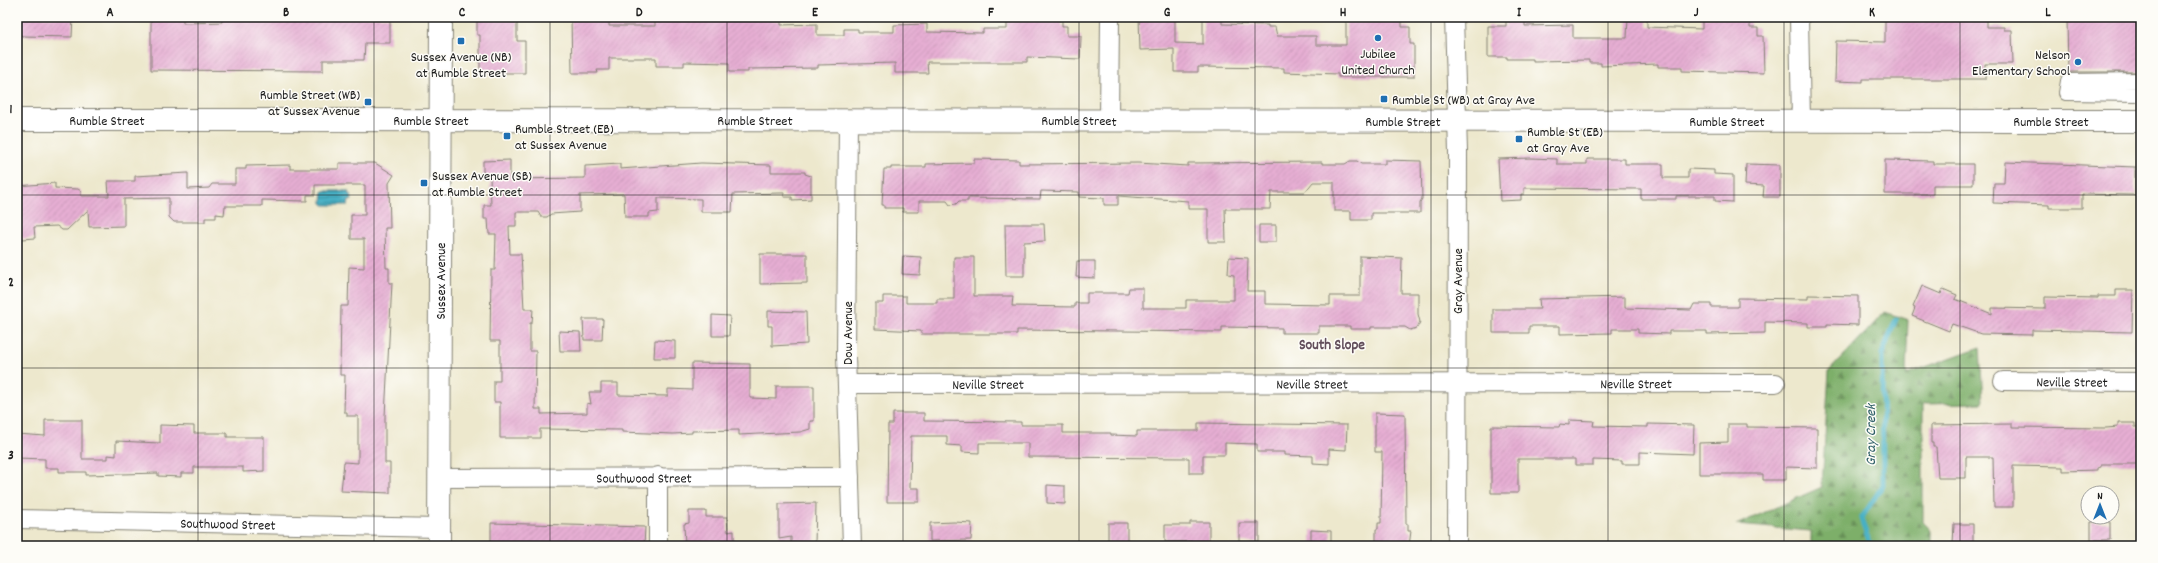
<svg xmlns="http://www.w3.org/2000/svg" width="2158" height="563" font-family="Dekko,sans-serif">
  <style>
    .forest { fill: url(#forest-firs); stroke: #4c6642 }
    .water { fill: url(#water-rules); stroke: #316670 }
    .lines { fill: none; stroke-linecap: round; stroke-linejoin: round }
    .stream { stroke: #46b0c5; stroke-width: 5 }
    .building { fill: url(#building-hatch) }
    .pedestrian-casing { stroke: #848274; stroke-width: 16 }
    .minor-casing { stroke: #848274; stroke-width: 20 }
    .tertiary-casing { stroke: #848274; stroke-width: 24 }
    .pedestrian { stroke: #fff; stroke-width: 14 }
    .minor { stroke: #fff; stroke-width: 18 }
    .tertiary { stroke: #fff; stroke-width: 22 }
    .grid { fill: none; stroke: #1c1c1c; stroke-width: 1; stroke-opacity: 0.55 }
    .poi-dot { fill: #1f6fb2; stroke: #fdfcf7; stroke-width: 1.5 }
    .labels { text-anchor: middle; stroke-width: 3; stroke-linejoin: round; paint-order: stroke }
    .poi-label { font-size: 14px; fill: #1c1c1c; stroke: #fdfcf7; text-anchor: start }
    .street-label { font-size: 14px; fill: #1c1c1c; stroke: #fdfcf7 }
    .neighbourhood-label { font-size: 15px; font-weight: bold; fill: #634f5c; stroke: #fdfcf7 }
    .water-label { font-size: 15px; font-style: italic; fill: #2f5f68; stroke: #fdfcf7 }
    .neatline { fill: none; stroke: #1c1c1c; stroke-width: 1.5 }
    .grid-label { font-size: 13px; text-anchor: middle; font-weight: bold; fill: #1c1c1c }
  </style>
  <defs>
    <pattern id="forest-firs" width="22" height="20" patternUnits="userSpaceOnUse"><rect width="22" height="20" fill="#7daf69"/><path d="M5 1l3.5 6h-7zM16 11l3.5 6h-7z" fill="#668e56"/></pattern>
    <pattern id="water-rules" width="6" height="5" patternUnits="userSpaceOnUse"><rect width="6" height="5" fill="#46b0c5"/><path d="M0 2.5h6" fill="none" stroke="#3a8e9f"/></pattern>
    <pattern id="building-hatch" width="6" height="6" patternUnits="userSpaceOnUse"><rect width="6" height="6" fill="#e6aed3"/><path d="M-1 1l2-2M0 6l6-6M5 7l2-2" fill="none" stroke="#c595b5"/></pattern>
  </defs>
  <rect width="100%" height="100%" fill="#fdfcf7"/>
  <filter id="ink" filterUnits="userSpaceOnUse"><feTurbulence type="fractalNoise" baseFrequency=".025" numOctaves="2"/><feDisplacementMap in="SourceGraphic" scale="8" xChannelSelector="R" yChannelSelector="G"/><feConvolveMatrix kernelMatrix="1 2 1 2 8 2 1 2 1" color-interpolation-filters="sRGB"/></filter>
  <filter id="wash" filterUnits="userSpaceOnUse"><feTurbulence type="fractalNoise" baseFrequency=".012" numOctaves="4" result="noise"/><feDisplacementMap in="SourceGraphic" scale="16" xChannelSelector="R" yChannelSelector="G"/><feGaussianBlur stdDeviation="0.9" result="paint"/><feColorMatrix in="noise" values="0 0 0 0 0 0 0 0 0 0 0 0 0 0 0 0 0 1.4 0 .05"/><feComposite in="paint" operator="in"/></filter>
  <g filter="url(#wash)">
    <rect width="100%" height="100%" fill="#ede8cd"/>
    <path class="forest" d="M1885 312 1908 320 1906 374 1980 347 1983 403 1923 404V522L1931 530V546H1811V531L1736 525 1822 487 1829 371Z"/>
    <path class="water" d="M323 191H348L349 195H351L352 200 349 201 348 205H324L322 203Z"/>
    <g class="lines">
      <path class="stream" d="M1871 546 1861 519 1883 485 1882 354 1896 319"/>
    </g>
    <g id="blocks">
      <path class="building" d="M17 17H73L72 37 22 36 17 31Z
        M151 17H183V23L222 22V17H390V43H365L364 60H323V71L151 70Z
        M477 17H517V41H525V73H480V35H477Z
        M571 17H587V22L609 21V26H655V18L722 21V17L771 19V21H781V25L817 24V35H844V29H858V32H894V25L927 24V32L983 33V29H1007V17L1057 18V20H1062V26H1067V36H1081L1080 59 1027 57V62H927L928 73H895V63L818 65V68L748 69V72H729V63L684 62V66H656V58H609V70H597L598 73H572Z
        M1139 17H1175V43L1203 44V17H1222V24L1268 25V27H1275L1277 36H1316V45H1346V17H1402V27H1410V44H1414V77H1338V74L1284 72V68L1198 67V72H1174V49L1140 50Z
        M1506 17H1525V26L1573 25V38H1627L1628 17H1647V27L1702 29V17H1750V28H1758V36H1763L1764 73 1682 71V67H1658V64L1601 66V63H1589V60L1533 61V59H1507V57H1488V26H1506Z
        M1885 17H1987V27H2004V30H2012L2013 64H1985V79H1863V82L1835 81 1836 41 1885 42Z
        M2077 17H2141V72H2068L2067 18Z
        M1531 158 1557 159V164H1587V159H1625V164H1663V178H1688V169L1714 170V174L1733 175V202L1715 201V196H1676V199H1641V189L1524 188V194H1521V200L1500 201 1498 159Z
        M974 159 1019 160V164L1138 163 1188 166V163L1322 162V164H1345L1350 161H1357L1361 164H1385V160L1421 161 1422 199 1420 202V213H1371V220H1351V211H1334V182H1313L1305 192H1271L1270 209H1225L1226 242H1208V209H1188V201L1118 196V205H1104V198L1079 197V192L1041 191 1040 199 968 198V201H959L956 204 950 205 947 201H919V212H903V208H884V205H882L884 169H891V167H926V164L974 163Z
        M510 160V179L585 178V166L620 164V169L701 163 771 165V172H805V174L811 176V199L792 200V197H784V193L733 194 732 212H701V199L658 198V212L649 213V217H625L624 194 580 195V212L551 214 547 217H541L538 212H516V226H509L510 254H521L524 309H533L532 323H530V351H536L535 409H541V414L587 413V403L591 404 589 392H601V383H618V395L668 396V389L692 390V363L750 364V398L776 399V386H814V421H810V429L800 432 739 435V430L692 431V433L673 434 622 432V430L540 429V438H500V402H494V381H500V341H490L491 270H495L496 234H489L488 219H484V205H491L490 177 483 178V161Z
        M1885 160 1933 161V164H1973V185H1933V194H1885Z
        M2005 162 2135 167V195L2082 194V208H2049V205L1993 203 1994 183H2004Z
        M339 163H375L394 175 389 183 390 228H385L386 268H389V283H392L385 416V463H390V493L341 491 344 462 358 463V416H347V412H344L345 375H340L341 306H348L349 267 364 268V239H351V215H365V185H315V195H307V201L262 200V206H225L224 215 216 214V218H205V222H174L169 217V198L124 199V226L89 227 88 210 67 230H62L57 226 34 227 35 238 23 239 21 235 17 236V186L55 183V188L78 189 81 191V196H109L108 181H135V176L188 173V189L209 188 212 184H235V169H246V166L290 165V169H339Z
        M1746 164 1780 165V197H1763L1764 186 1745 185Z
        M1005 224H1044L1045 241 1024 242V276H1006Z
        M1259 225H1276V242H1259Z
        M760 254H807V283L760 284Z
        M903 256 921 257 920 275 902 274Z
        M1360 256 1402 258 1401 293H1418V314L1420 322 1417 328 1410 330 1405 327H1371V329H1350V326H1319V333H1282V328L1222 327V332L1017 330V334H921V331L875 329V303H883V296H906V303H937V299H954V257H974V296H1013L1012 306 1075 307V303H1087V293H1128L1129 288H1143V308H1186V300H1234V275L1228 274 1229 257 1248 258 1247 291H1265V304L1330 305V296H1360Z
        M1077 261H1095V278L1076 277Z
        M1922 286 1941 294 1943 289 1957 295 1955 299 1992 314V308L2045 309V297L2098 298V296H2116V290H2133L2132 332 2032 330V335L1981 334 1952 324 1949 331 1912 316 1915 308 1913 307Z
        M1808 295 1858 296V325L1827 324V327H1808V323L1765 322V333L1707 334V331H1669V334L1638 333V329H1612V333L1560 334V326H1529V333H1493V309H1540L1539 299 1625 297V308L1691 310 1694 304H1711V307H1738V298L1808 299Z
        M768 311 806 312 807 344 772 346V326H768Z
        M712 315 730 316 729 336H712Z
        M583 319H603L602 340H584Z
        M559 331 580 332 581 351H560Z
        M655 340 675 341V358H654Z
        M893 413H924V421L1021 422V425H1063V433H1111V435L1137 436V431H1198V423L1347 425 1346 450 1329 449V464L1313 463V456L1285 455V452H1257V444L1225 443V455H1203V473H1189V458L1028 457V443H979V453L962 452V446L947 445V436H911L910 488H919V502H887L888 424H893Z
        M1375 413 1405 414 1406 524H1408V531H1411L1409 546H1376V529H1378V523H1381L1382 452H1375Z
        M45 420H82V459H108V455L116 456V441L160 443V425L194 426V433H227V437H264V471L243 472V467H194V473H181V477L158 476V473L86 475V472H59V468H45V459L17 458V434L45 436Z
        M1569 420 1594 421 1593 426 1648 427V424L1694 425 1693 454 1640 452V464H1622V461L1593 460V465H1575V459H1518V493H1491V426L1559 427 1560 424 1569 425Z
        M2118 423H2135V427H2141V464H2101V467L2097 468V470L2063 471V467L2013 466V507H1994L1993 457H1966V478H1938L1936 447H1933V443H1931V425L2012 424V427L2106 428 2118 427Z
        M1728 424H1747V427L1817 428V468L1786 467V480H1763V474H1699V443L1728 442Z
        M1047 485 1065 486V504L1047 503Z
        M816 503 815 545 791 543V537L779 539V504Z
        M689 511H706V517H727L728 532 734 531V546H685L684 524 689 523Z
        M954 522 972 523 971 540 930 541V523Z
        M1190 522H1209V541L1165 542V525H1190Z
        M2091 522H2110V540H2091Z
        M491 523 645 527 644 546H491Z
        M1108 523H1127V543H1108Z
        M1239 523H1259V542H1239Z
        M1954 524H1973V544H1953Z
        M1311 530 1331 531V546H1311Z"/>
    </g>
  </g>
  <g filter="url(#ink)">
    <use href="#blocks" fill-opacity="0" stroke="#848274" stroke-width="1"/>
    <g class="lines">
      <defs>
        <path id="pedestrian" d="M2141 80 2068 81 2066 93 2141 94"/>
        <g id="minor">
          <path d="M1454 17 1458 152 1457 546"/>
          <path d="M1799 17 1801 122"/>
          <path d="M848 120 846 355 852 546"/>
          <path d="M1109 120 1110 17"/>
          <path id="s1" d="M2003 381 2141 382"/>
          <path id="s2" d="M847 384 1776 383"/>
          <path id="s3" d="M439 478 850 477"/>
          <path id="s4" d="M17 519 439 528"/>
          <path d="M658 546V476"/>
        </g>
        <g id="tertiary">
          <path id="s5" d="M17 120 2141 121"/>
          <path id="s6" d="M439 546 441 17"/>
        </g>
      </defs>
      <use href="#pedestrian" class="pedestrian-casing"/>
      <use href="#minor" class="minor-casing"/>
      <use href="#tertiary" class="tertiary-casing"/>
      <use href="#pedestrian" class="pedestrian"/>
      <use href="#minor" class="minor"/>
      <use href="#tertiary" class="tertiary"/>
    </g>
  </g>
  <path class="grid" d="M198 17V546M374 17V546M550 17V546M727 17V546M903 17V546M1079 17V546M1255 17V546M1431 17V546M1608 17V546M1784 17V546M1960 17V546M17 195H2141M17 368H2141"/>
  <g class="poi-dot">
    <circle cx="1378" cy="38" r="4"/>
    <rect x="457" y="37" width="8" height="8" rx="2"/>
    <circle cx="2078" cy="62" r="4"/>
    <rect x="1380" y="95" width="8" height="8" rx="2"/>
    <rect x="364" y="98" width="8" height="8" rx="2"/>
    <rect x="503" y="132" width="8" height="8" rx="2"/>
    <rect x="1515" y="135" width="8" height="8" rx="2"/>
    <rect x="420" y="179" width="8" height="8" rx="2"/>
  </g>
  <g class="labels">
    <g class="poi-label">
      <text x="1378" y="58" text-anchor="middle">Jubilee<tspan x="1378" dy="16">United Church</tspan></text>
      <text x="2070" y="59" text-anchor="end">Nelson<tspan x="2070" dy="16">Elementary School</tspan></text>
      <text x="461" y="61" text-anchor="middle">Sussex Avenue (NB)<tspan x="461" dy="16">at Rumble Street</tspan></text>
      <text x="360" y="99" text-anchor="end">Rumble Street (WB)<tspan x="360" dy="16">at Sussex Avenue</tspan></text>
      <text x="1392" y="104">Rumble St (WB) at Gray Ave</text>
      <text x="515" y="133">Rumble Street (EB)<tspan x="515" dy="16">at Sussex Avenue</tspan></text>
      <text x="1527" y="136">Rumble St (EB)<tspan x="1527" dy="16">at Gray Ave</tspan></text>
      <text x="432" y="180">Sussex Avenue (SB)<tspan x="432" dy="16">at Rumble Street</tspan></text>
    </g>
    <g class="street-label">
      <text dy="5" stroke="none"><textPath href="#s5" startOffset="90">Rumble Street</textPath></text>
      <text dy="5" stroke="none"><textPath href="#s5" startOffset="1062">Rumble Street</textPath></text>
      <text dy="5" stroke="none"><textPath href="#s5" startOffset="414">Rumble Street</textPath></text>
      <text dy="5" stroke="none"><textPath href="#s5" startOffset="738">Rumble Street</textPath></text>
      <text dy="5" stroke="none"><textPath href="#s5" startOffset="1386">Rumble Street</textPath></text>
      <text dy="5" stroke="none"><textPath href="#s5" startOffset="2034">Rumble Street</textPath></text>
      <text dy="5" stroke="none"><textPath href="#s5" startOffset="1710">Rumble Street</textPath></text>
      <text dy="5" stroke="none"><textPath href="#s6" startOffset="265">Sussex Avenue</textPath></text>
      <text transform="translate(1457 281) rotate(-90)" y="5">Gray Avenue</text>
      <text transform="translate(847 333) rotate(-90)" y="5">Dow Avenue</text>
      <text dy="5" stroke="none"><textPath href="#s1" startOffset="69">Neville Street</textPath></text>
      <text dy="5" stroke="none"><textPath href="#s2" startOffset="789">Neville Street</textPath></text>
      <text dy="5" stroke="none"><textPath href="#s2" startOffset="141">Neville Street</textPath></text>
      <text dy="5" stroke="none"><textPath href="#s2" startOffset="465">Neville Street</textPath></text>
      <text dy="5" stroke="none"><textPath href="#s3" startOffset="205">Southwood Street</textPath></text>
      <text dy="5" stroke="none"><textPath href="#s4" startOffset="211">Southwood Street</textPath></text>
    </g>
    <g class="neighbourhood-label">
      <text x="1332" y="349">South Slope</text>
    </g>
    <g class="water-label">
      <text transform="translate(1870 435) rotate(-90)" y="5">Gray Creek</text>
    </g>
  </g>
  <rect width="2158" height="563" fill="none" stroke="#fdfcf7" stroke-width="44"/>
  <g transform="translate(2100 505)"><circle r="19" fill="#fdfcf7" stroke="#a3a29f"/>
  <path d="M0-3L7 15L0 10L-7 15Z" fill="#1f6fb2"/>
  <text y="-6" font-size="11" font-weight="bold" text-anchor="middle" fill="#1c1c1c">N</text>
  </g>
  <rect x="22" y="22" width="2114" height="519" class="neatline"/>
  <g class="grid-label">
    <text x="110" y="16">A</text>
    <text x="286" y="16">B</text>
    <text x="462" y="16">C</text>
    <text x="639" y="16">D</text>
    <text x="815" y="16">E</text>
    <text x="991" y="16">F</text>
    <text x="1167" y="16">G</text>
    <text x="1343" y="16">H</text>
    <text x="1519" y="16">I</text>
    <text x="1696" y="16">J</text>
    <text x="1872" y="16">K</text>
    <text x="2048" y="16">L</text>
    <text x="11" y="113">1</text>
    <text x="11" y="286">2</text>
    <text x="11" y="459">3</text>
  </g>
</svg>
